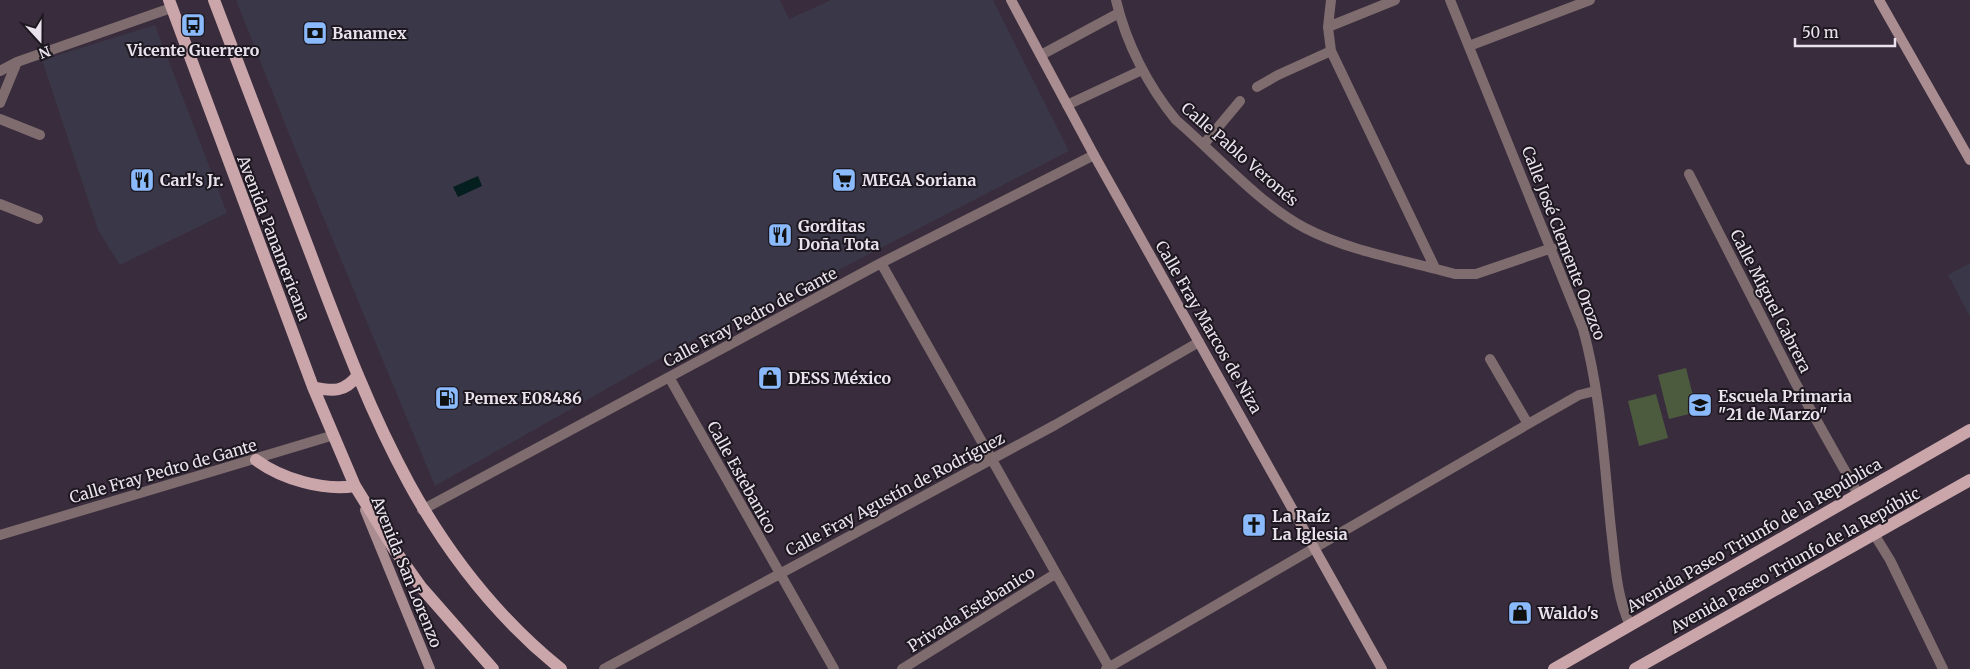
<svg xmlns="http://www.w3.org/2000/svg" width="1970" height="669" font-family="Merriweather,serif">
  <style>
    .commercial { fill: #3a3748 }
    .green { fill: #4c5b3e }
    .water { fill: #051e1e }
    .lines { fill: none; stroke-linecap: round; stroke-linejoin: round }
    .street { stroke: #7e6c6e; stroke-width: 10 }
    .secondary { stroke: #a98d90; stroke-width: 10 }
    .primary { stroke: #caa6aa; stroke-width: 12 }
    .labels { text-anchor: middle; stroke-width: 4; stroke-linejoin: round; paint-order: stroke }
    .poi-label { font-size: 16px; font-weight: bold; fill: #eae2ed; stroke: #1d171f; text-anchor: start }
    .street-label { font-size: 16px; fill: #eae2ed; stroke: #1d171f }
  </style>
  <rect width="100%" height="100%" fill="#392c3d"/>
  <path class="commercial" d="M236 0H780L789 19 831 0H993L1069 151 728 327 698 337 435 486 295 149Z
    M155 25 227 213 120 265 98 230 42 60Z
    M1970 263V317L1948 275Z"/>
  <path class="green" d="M1686 368 1697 412 1669 419 1658 375Z
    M1656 394 1668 438 1639 446 1628 401Z"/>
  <path class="water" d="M478 176 482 186 458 197 453 187Z"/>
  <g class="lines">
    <path class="street" d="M1116 0C1126 43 1148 86 1176 120 1217 155 1258 203 1305 228 1351 252 1406 260 1455 274H1476L1552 248
      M1331 0 1328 27 1331 51 1435 268
      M1450 0 1583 329C1601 394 1604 463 1611 529 1615 561 1616 596 1630 625
      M1328 27 1395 0
      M1469 46 1590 0
      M1041 55 1119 13
      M0 71 17 62 171 8
      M1257 87 1278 75 1331 51
      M0 103 17 62
      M1067 105 1142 70
      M0 119 40 135
      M1204 144 1240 101
      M1689 174 1795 382 1858 494
      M0 204 38 219
      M881 263 1110 669
      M1490 359 1528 424
      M669 377 834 669
      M422 510 881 263 1094 155
      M1874 534 1890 560 1943 669
      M0 535 334 435
      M604 669 1055 425 1199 342
      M902 669 1055 574
      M1106 669 1528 424 1579 395 1595 391"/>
    <path class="secondary" d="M1011 0 1094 155 1382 669
      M1879 0 1970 160
      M365 510 430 669"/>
    <path class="primary" d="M169 0 313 387 355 486 394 549 421 587 493 669
      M214 0C245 82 277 165 308 247 369 408 422 557 561 669
      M313 387C333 392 345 392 358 375
      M256 460C282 479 323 491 355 486
      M1554 669 1970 430
      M1635 669 1970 480"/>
  </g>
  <defs>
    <symbol id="bus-square" viewBox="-11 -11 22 22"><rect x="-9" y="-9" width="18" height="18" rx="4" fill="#8abafc" stroke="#1d171f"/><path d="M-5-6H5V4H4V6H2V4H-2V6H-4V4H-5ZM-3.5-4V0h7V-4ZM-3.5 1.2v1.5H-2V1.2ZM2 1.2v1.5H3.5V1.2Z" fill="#111"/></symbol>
    <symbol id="bank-square" viewBox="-11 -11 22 22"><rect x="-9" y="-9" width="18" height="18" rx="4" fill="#8abafc" stroke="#1d171f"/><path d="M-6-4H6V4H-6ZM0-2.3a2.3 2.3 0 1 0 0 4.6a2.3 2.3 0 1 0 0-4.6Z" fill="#111"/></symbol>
    <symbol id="restaurant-square" viewBox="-11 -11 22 22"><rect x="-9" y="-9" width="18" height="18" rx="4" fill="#8abafc" stroke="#1d171f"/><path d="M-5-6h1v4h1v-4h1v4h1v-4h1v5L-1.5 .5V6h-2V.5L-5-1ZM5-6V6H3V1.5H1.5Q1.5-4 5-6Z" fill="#111"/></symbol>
    <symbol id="supermarket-square" viewBox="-11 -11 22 22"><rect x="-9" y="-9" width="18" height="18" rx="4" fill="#8abafc" stroke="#1d171f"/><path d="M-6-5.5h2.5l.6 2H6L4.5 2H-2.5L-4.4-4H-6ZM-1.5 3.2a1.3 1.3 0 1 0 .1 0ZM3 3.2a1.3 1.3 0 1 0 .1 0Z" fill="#111"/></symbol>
    <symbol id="shop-square" viewBox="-11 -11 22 22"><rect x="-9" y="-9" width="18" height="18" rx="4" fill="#8abafc" stroke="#1d171f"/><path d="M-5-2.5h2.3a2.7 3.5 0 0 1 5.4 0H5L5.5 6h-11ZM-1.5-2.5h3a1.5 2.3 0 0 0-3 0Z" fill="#111"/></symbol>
    <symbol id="fuel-square" viewBox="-11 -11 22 22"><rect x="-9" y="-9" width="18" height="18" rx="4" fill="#8abafc" stroke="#1d171f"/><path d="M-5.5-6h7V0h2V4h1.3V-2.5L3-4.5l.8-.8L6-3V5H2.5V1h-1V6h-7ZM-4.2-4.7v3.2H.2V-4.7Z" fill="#111"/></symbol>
    <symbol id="school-square" viewBox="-11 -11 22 22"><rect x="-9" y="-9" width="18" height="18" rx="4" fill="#8abafc" stroke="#1d171f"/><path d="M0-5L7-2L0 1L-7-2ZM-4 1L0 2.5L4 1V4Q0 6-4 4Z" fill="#111"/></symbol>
    <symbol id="church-square" viewBox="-11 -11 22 22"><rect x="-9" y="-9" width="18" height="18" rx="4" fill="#8abafc" stroke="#1d171f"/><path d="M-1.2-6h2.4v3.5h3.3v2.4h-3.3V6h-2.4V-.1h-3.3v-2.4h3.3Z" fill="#111"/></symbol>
  </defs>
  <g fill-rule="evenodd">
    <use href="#bus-square" x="179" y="11" width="28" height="28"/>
    <use href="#bank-square" x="301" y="19" width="28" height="28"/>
    <use href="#restaurant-square" x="128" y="166" width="28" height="28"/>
    <use href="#supermarket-square" x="830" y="166" width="28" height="28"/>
    <use href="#restaurant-square" x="766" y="221" width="28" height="28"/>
    <use href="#shop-square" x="756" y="364" width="28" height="28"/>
    <use href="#fuel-square" x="433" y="384" width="28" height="28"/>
    <use href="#school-square" x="1686" y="391" width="28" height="28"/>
    <use href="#church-square" x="1240" y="511" width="28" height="28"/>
    <use href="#shop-square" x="1506" y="599" width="28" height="28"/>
  </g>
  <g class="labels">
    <g class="poi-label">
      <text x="332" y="39">Banamex</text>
      <text x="193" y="56" text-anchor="middle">Vicente Guerrero</text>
      <text x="160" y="186">Carl's Jr.</text>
      <text x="862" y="186">MEGA Soriana</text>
      <text x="798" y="232">Gorditas<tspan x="798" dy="18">Doña Tota</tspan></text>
      <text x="788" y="384">DESS México</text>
      <text x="1718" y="402">Escuela Primaria<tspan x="1718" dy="18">"21 de Marzo"</tspan></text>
      <text x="464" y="404">Pemex E08486</text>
      <text x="1272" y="522">La Raíz<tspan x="1272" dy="18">La Iglesia</tspan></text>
      <text x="1538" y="619">Waldo's</text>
    </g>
    <g class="street-label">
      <text transform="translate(1240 154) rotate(41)" y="6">Calle Pablo Veronés</text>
      <text transform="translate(274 238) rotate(69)" y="6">Avenida Panamericana</text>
      <text transform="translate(1564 243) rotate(69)" y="6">Calle José Clemente Orozco</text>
      <text transform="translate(1771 301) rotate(63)" y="6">Calle Miguel Cabrera</text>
      <text transform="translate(750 317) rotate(-28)" y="6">Calle Fray Pedro de Gante</text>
      <text transform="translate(1209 327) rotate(60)" y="6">Calle Fray Marcos de Niza</text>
      <text transform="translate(163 471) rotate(-16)" y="6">Calle Fray Pedro de Gante</text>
      <text transform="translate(742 477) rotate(61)" y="6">Calle Estebanico</text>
      <text transform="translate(895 494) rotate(-28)" y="6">Calle Fray Agustín de Rodríguez</text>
      <text transform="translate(1754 535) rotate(-30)" y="6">Avenida Paseo Triunfo de la República</text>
      <text transform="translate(1795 560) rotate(-29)" y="6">Avenida Paseo Triunfo de la Repúblic</text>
      <text transform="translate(407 572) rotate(68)" y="6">Avenida San Lorenzo</text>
      <text transform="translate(971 609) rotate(-32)" y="6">Privada Estebanico</text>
    </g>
  </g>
  <g transform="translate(40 40) rotate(159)" stroke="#1d171f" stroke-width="4" paint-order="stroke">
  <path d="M0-4L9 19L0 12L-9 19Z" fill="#eae2ed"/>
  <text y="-8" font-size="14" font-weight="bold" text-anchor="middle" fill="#eae2ed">N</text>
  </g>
  <path d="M1795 38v8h100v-8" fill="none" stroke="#eae2ed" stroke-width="2.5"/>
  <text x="1802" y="38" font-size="15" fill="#eae2ed" stroke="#1d171f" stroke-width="4" paint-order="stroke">50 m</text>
</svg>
